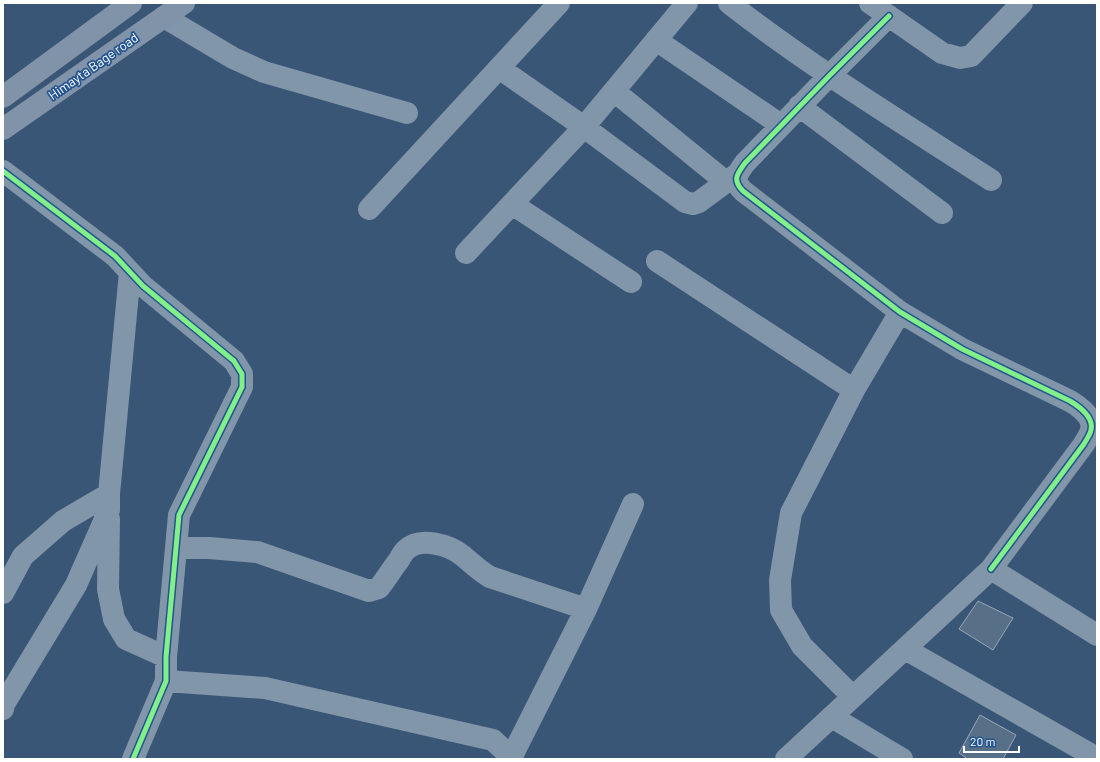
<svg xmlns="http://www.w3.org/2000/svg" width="1100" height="762" font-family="Barlow,sans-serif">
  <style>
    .building { fill: #586f88; stroke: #97a6b8 }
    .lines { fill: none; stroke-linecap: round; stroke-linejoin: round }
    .minor { stroke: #8296a9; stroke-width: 22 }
    .major { stroke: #8193a9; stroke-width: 22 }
    .cycleway-casing { stroke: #22548f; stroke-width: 8 }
    .cycleway { stroke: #82f089; stroke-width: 5 }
    .labels { text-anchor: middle; stroke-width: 3.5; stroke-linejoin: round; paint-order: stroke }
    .street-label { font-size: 13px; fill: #fff; stroke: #22548f }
  </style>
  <rect width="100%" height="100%" fill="#3a5676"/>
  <path class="building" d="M978 601 1013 618 993 650 959 629Z
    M980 715 1016 735 1003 759H968L959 753Z"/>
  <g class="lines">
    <path class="minor" d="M729 3C812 68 903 123 991 180
      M870 3 942 53 960 58 971 56 1022 3
      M889 16 830 75 745 163C737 174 732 180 743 191L900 312 962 349 1070 401C1080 407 1094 417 1091 430 1090 435 1086 440 1084 444L991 569
      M164 17 233 58 264 72 407 113
      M656 40 781 125
      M499 68 584 127 685 202 693 204 699 202 737 174
      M614 91 726 182
      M799 106 942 213
      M3 171 115 256 143 286 234 361 242 374V387L179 515 166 657V681L133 759
      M512 204 631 282
      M369 209 559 3
      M466 253 584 127 687 3
      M657 261 854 390
      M109 519 108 589 114 619 126 639 166 657
      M176 548H209L257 552 369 591 379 588C386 579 392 569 399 560 401 557 403 552 406 550 420 536 450 545 463 556 473 564 479 571 490 577L586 609
      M3 593 23 556 63 521 109 494
      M905 649 1097 758
      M166 681 265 688 493 740 513 759
      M853 697 802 646 781 610 780 580 791 513 854 390 900 312
      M3 709 4 704 76 585 109 510V494L130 272
      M832 717 902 759
      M511 758 586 609 633 504
      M786 759 991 569 1097 635"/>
    <path class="major" d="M3 97 131 3
      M3 129 184 3"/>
    <defs>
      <path id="cycleway" d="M889 16 830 75 745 163C737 174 732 180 743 191L900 312 962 349 1070 401C1080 407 1094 417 1091 430 1090 435 1086 440 1084 444L991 569
        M3 171 115 256 143 286 234 361 242 374V387L179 515 166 657V681L133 759"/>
    </defs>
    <use href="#cycleway" class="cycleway-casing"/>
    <use href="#cycleway" class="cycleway"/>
  </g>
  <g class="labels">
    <g class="street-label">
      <text transform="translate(93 66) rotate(-35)" y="5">Himayta Bage road</text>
    </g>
  </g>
  <rect width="1100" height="762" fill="none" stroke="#ffffff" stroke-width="8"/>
  <path d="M964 746v6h55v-6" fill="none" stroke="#ffffff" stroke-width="2"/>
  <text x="970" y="746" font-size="12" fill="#ffffff" stroke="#22548f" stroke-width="3" paint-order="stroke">20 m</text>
</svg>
